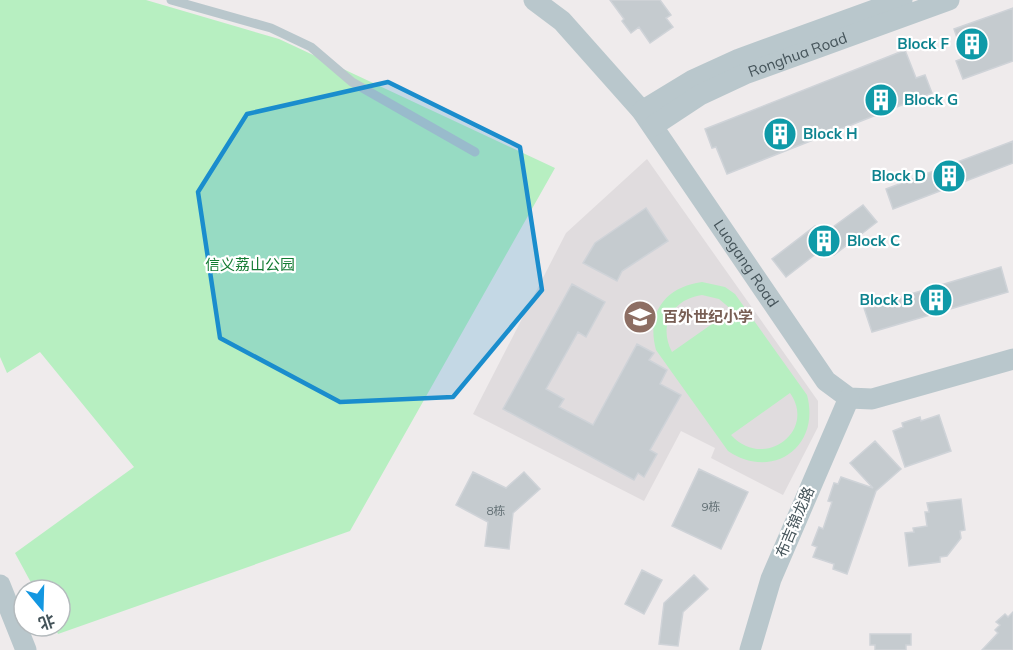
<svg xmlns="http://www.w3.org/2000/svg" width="1013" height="650" font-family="Mulish,'Noto Sans SC',sans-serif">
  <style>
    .education { fill: #e0dcde }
    .green { fill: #b7efc1; fill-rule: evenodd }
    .building { fill: #c5cbcf; stroke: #cfd3d8; stroke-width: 1.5 }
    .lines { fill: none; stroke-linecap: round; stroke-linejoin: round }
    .service { stroke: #b9c7cc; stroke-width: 9 }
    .tertiary { stroke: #b9c7cc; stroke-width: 21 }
    .marked { fill: #1a8dcd; fill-opacity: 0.2; stroke: #1a8dcd; stroke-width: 4.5; stroke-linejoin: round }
    .labels { text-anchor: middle; stroke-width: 4.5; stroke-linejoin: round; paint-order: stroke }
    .number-label { font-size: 12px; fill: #647176 }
    .culture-label { font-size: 15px; font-weight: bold; fill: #0d838f; stroke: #fff; text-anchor: end }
    .street-label { font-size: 15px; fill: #445359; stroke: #fff }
    .park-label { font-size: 15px; fill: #137b32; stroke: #fff }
    .education-label { font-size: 15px; font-weight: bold; fill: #785e54; stroke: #fff; text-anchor: start }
  </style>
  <rect width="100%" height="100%" fill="#efebec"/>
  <path class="education" d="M647 159 818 401V427L783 495 711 458 715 448 681 431 644 501 473 414 566 233Z"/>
  <path class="green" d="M0 0H146L279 39 555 168 350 531 58 634 54 626H60V590H35L15 553 134 467 40 352 7 373 0 357Z
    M702 282 725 287 735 294 807 395C821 447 772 481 728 451L656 350C646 313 665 287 702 282ZM702 295 719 299 732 310 672 352C658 326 672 299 702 295ZM790 393C817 431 764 471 731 435Z"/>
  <path class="building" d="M610 0H660L671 15 666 18 673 27 650 43 639 27 631 33 622 21 624 19Z
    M1013 8V61L963 79 956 61 964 58 954 29Z
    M905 50 916 78 925 75 932 93 727 174 716 147 712 148 705 129Z
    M1013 141V163L893 209 886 189Z
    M863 205 877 222 834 255 826 246 786 277 772 259 815 226 822 235Z
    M646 208 668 241 622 271 617 281 583 263 595 243Z
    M1001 267 1008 292 872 332 864 308Z
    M572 284 605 302 586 337 578 332 546 389 564 399 559 407 593 425 637 344 654 353 649 360 667 370 660 384 681 395 650 450 657 454 644 477 638 473 634 480 503 409Z
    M939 415 951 451 905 467 893 431 903 427 902 423 920 417 921 421Z
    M875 441 901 469 876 491 847 574 833 569 834 564 813 557 817 547 812 545 819 527 823 529 832 502 828 501 834 483 838 484 841 477 873 488 850 463Z
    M699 469 748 492 721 549 672 526Z
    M473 472 506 488 524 472 540 489 513 513 509 549 485 546 488 522 456 505Z
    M961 499 965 530 960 531 961 538 947 556 940 557V562L909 566 905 533 914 532 913 528 927 526 925 512H929L927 503Z
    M642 570 662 580 644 614 625 604Z
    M694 575 708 589 683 612 678 646 659 644 664 603Z
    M1013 612V650H982L998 633 995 630 1000 625 996 622 1005 614 1008 617Z
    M870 634H911V645H906V650H875V645H870Z"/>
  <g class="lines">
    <path class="service" d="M171 0 271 28 311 47 352 82 475 152"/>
    <g class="tertiary">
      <path id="s1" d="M534 0 562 21 642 111 826 381 849 398 872 399 1013 359"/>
      <path d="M642 111 693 80 739 59 902 0"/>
      <path id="s2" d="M653 126 700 95 745 74 949 0"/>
      <path d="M0 585 26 650"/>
      <path d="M750 650 771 579 849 398"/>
    </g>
  </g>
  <path class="marked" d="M388 82 520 147 542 290 453 397 340 402 220 338 198 192 247 114Z"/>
  <defs>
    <symbol id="building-disc" viewBox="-11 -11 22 22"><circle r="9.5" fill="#0f9aa8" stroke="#fff"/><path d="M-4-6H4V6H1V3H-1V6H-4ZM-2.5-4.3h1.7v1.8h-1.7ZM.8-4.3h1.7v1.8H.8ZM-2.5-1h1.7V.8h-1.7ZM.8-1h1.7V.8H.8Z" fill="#fff"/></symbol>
    <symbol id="school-disc" viewBox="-11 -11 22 22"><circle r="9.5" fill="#8d6e63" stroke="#fff"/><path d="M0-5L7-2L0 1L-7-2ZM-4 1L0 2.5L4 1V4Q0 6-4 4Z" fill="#fff"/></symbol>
  </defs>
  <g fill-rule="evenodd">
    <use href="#building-disc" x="953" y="25" width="38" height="38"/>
    <use href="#building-disc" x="862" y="81" width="38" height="38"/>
    <use href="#building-disc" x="761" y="115" width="38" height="38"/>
    <use href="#building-disc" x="930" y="157" width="38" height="38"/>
    <use href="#building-disc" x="805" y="222" width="38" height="38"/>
    <use href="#building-disc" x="917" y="281" width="38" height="38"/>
    <use href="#school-disc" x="621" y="298" width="38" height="38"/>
  </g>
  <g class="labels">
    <g class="number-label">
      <text x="711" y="511">9栋</text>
      <text x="496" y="515">8栋</text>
    </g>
    <g class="culture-label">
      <text x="949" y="49">Block F</text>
      <text x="904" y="105" text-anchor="start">Block G</text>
      <text x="803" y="139" text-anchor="start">Block H</text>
      <text x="926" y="181">Block D</text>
      <text x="847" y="246" text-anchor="start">Block C</text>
      <text x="913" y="305">Block B</text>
    </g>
    <g class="street-label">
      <text dy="5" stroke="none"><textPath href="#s2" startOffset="162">Ronghua Road</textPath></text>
      <text dy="5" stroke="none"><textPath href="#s1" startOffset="340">Luogang Road</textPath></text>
      <text transform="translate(795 522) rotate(-67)" y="5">布吉锦龙路</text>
    </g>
    <g class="park-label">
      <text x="250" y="270">信义荔山公园</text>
    </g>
    <g class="education-label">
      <text x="663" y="322">百外世纪小学</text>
    </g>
  </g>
  <g transform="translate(42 608) rotate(161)"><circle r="28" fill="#ffffff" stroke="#b4babd" stroke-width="1.5"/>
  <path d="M0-4.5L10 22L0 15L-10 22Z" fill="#1397e1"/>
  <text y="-9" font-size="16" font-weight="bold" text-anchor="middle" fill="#445359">北</text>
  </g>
</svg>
